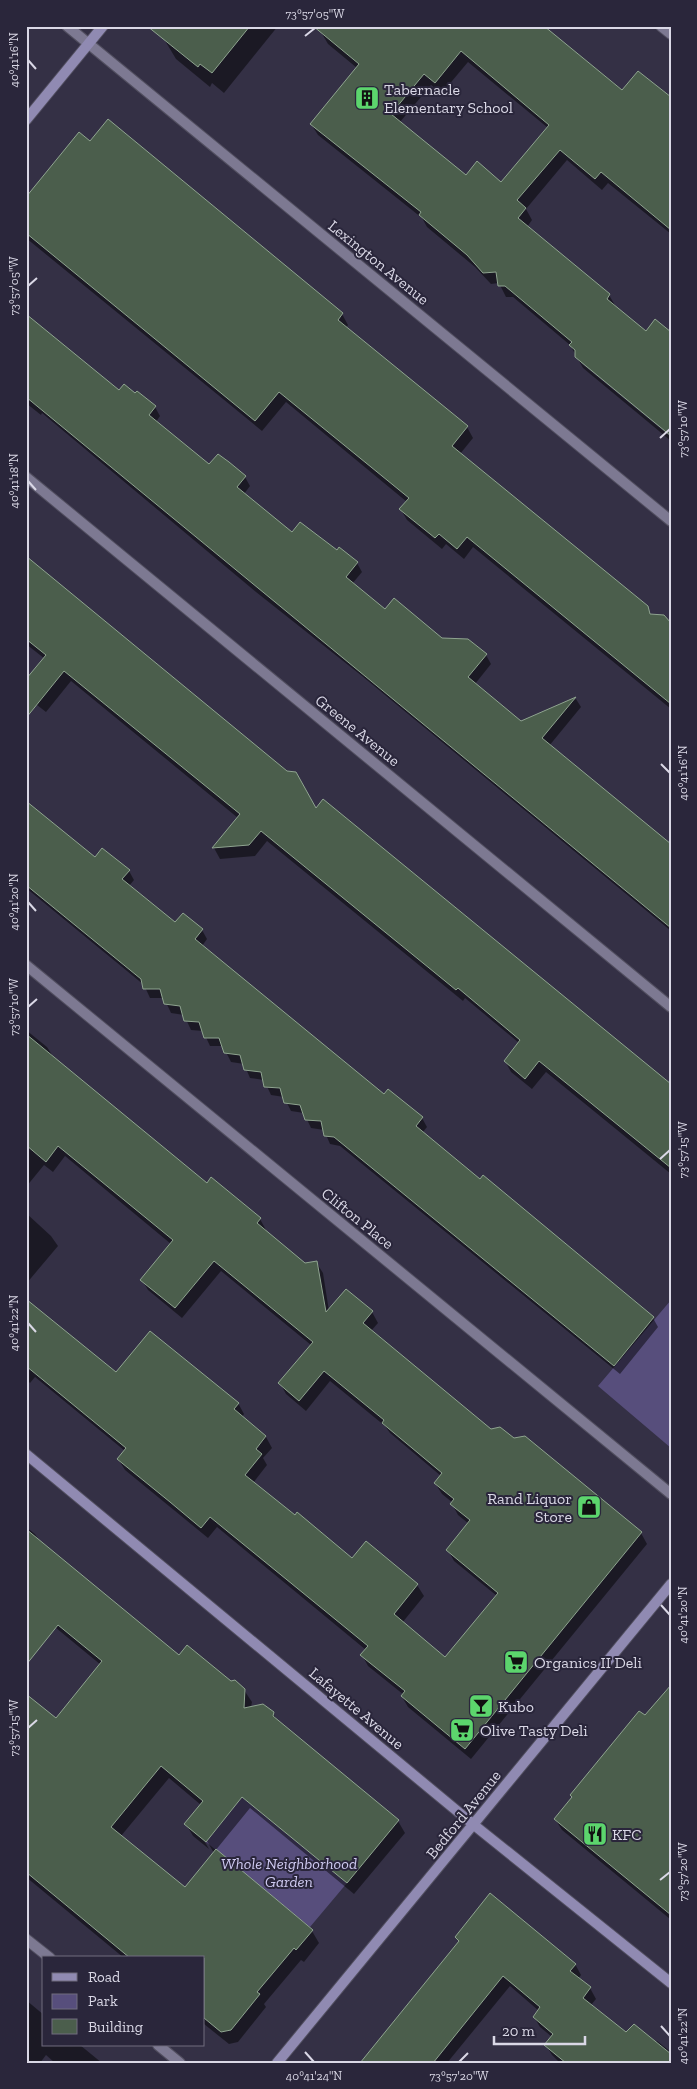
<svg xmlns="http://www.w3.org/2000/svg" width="697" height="2089" font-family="'Zilla Slab',serif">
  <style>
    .green { fill: #574e7c }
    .shadow { fill: #0007; fill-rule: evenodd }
    .building { fill: #4b5e4c; stroke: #8fa490; fill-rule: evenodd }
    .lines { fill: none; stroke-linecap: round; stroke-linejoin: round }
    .street-casing { stroke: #514e5f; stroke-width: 12 }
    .secondary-casing { stroke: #514e5f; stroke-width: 12 }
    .street { stroke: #7d7992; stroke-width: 10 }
    .secondary { stroke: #908ab2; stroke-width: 10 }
    .ticks { fill: none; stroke: #dad8e6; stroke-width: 2 }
    .labels { text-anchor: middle; stroke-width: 4; stroke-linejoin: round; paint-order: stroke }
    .poi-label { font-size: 16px; fill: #dad8e6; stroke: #2a263b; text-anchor: start }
    .street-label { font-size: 16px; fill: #dad8e6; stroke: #2a263b }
    .park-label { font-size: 16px; font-style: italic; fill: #cfcaf1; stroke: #2a263b }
    .neatline { fill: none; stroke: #dad8e6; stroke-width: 2 }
    .ticks-label { font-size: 12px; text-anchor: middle; fill: #dad8e6 }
  </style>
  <rect width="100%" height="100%" fill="#343045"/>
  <path class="green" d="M671 1300V1448L598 1386Z
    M242 1797 347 1883 310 1927 206 1842Z"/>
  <path class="shadow" d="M173 26H278L224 93 212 83 210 87 176 59 164 39Z
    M543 26 671 129V234L608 183 602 190 567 160 526 209 532 220 527 227 609 295 616 307 646 333 671 334 581 360V363L671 437V441L583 368 570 345 513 297H506L499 283 491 284 475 267 427 227 422 218 318 135 311 124 357 68 328 44 321 32ZM468 62 548 128 501 183 466 176 400 122 431 85 442 93Z
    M91 142 287 268 342 314 348 325 346 328 467 427 473 438 460 454 647 607 651 615 671 628V709L473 547 464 559 446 544 442 549 407 520 401 510 407 502 286 402 262 431 26 238V198Z
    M26 315 119 392 135 394 137 392 155 407 160 416 156 422 210 466 245 477 250 486 244 494 292 534 337 551 357 563 362 572 352 584 385 610 442 639 486 655 491 664 475 684 521 723 576 699 581 707 549 746 671 846V931L362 676 256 592 42 413 41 415 26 403Z
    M26 558 316 810 671 1086V1174L546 1072 532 1089 511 1072 505 1061 519 1043 465 998 463 1001 267 841 255 856 220 859 214 848 238 818 71 681 46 712 28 698 45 659 26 644Z
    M26 803 95 859 129 871 134 880 129 886 175 924 202 930 207 939 202 946 384 1096 422 1118 427 1127 422 1133 480 1180 483 1177 653 1318 658 1327 620 1374 340 1146 330 1144 324 1130 311 1128 304 1113 291 1111 284 1097 271 1095 264 1080 250 1078 244 1064 231 1062 223 1046H210L203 1031 191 1030 184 1015 171 1013 164 998H150L144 985 26 888Z
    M26 1030 47 1047 54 1058 207 1185 260 1219 266 1230 265 1231 305 1264 316 1262 323 1273 329 1311 372 1312 378 1323 371 1331 491 1430 641 1533 647 1544 471 1759 408 1707 402 1697 404 1695 368 1666 362 1655 366 1650 217 1527 208 1538 125 1470 118 1459 125 1451 35 1377 30 1383 26 1379V1300L117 1374 238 1403 244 1414 242 1417 266 1437 272 1448 263 1458 267 1465 253 1483 353 1560 366 1543 417 1585 424 1596 402 1623 446 1658 497 1596 454 1561 448 1550 469 1524 458 1515 452 1504 453 1503 442 1494 435 1483 441 1476 390 1433 385 1426 330 1381 306 1411 286 1394 280 1383 311 1345 221 1271 182 1318 148 1290 142 1280 171 1244 65 1156 53 1172 44 1165 26 1187Z
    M26 1213 51 1236 58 1246 26 1284Z
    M26 1527 35 1534 40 1542 179 1657 244 1690 252 1702 251 1707 273 1713 277 1721 398 1821 405 1833 354 1894 250 1808 215 1851 312 1931 319 1943 304 1962 301 1960 264 2004 266 2007 238 2042 229 2044 204 2024V1958H124L26 1877V1695L56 1720 101 1665 50 1623 26 1597ZM169 1778 201 1805 186 1824 193 1836 209 1849 202 1837 204 1836 214 1853 185 1889 121 1836Z
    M671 1686V1918L670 1919 562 1830 555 1819Z
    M456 1937 575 1964 581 1975 578 1979 590 1988 596 1999 591 2005 626 2034 655 2043 657 2041 671 2052V2063H560L552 2055 546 2045 552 2037 540 2027 534 2017 539 2011 510 1986 447 2063H361L459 1942Z
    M26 2000 44 2015V2045H80L102 2063H55L46 2055 40 2063H26Z"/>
  <path class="building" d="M147 26H250L212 73 200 64 198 67Z
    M313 26H544L622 90 638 71 671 97V230L601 172 595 179 560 150 517 200 526 208 518 218 610 294 607 299 646 331 655 319 671 332V436L575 357V350L569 345 572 342 505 286H498L496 272 483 273 467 255 419 215 421 212 310 124 359 64ZM461 51 549 125 501 182 477 161 466 175 391 114 424 74 435 83Z
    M108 119 343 313 338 320 468 426 452 446 648 606 650 614 664 615 671 623V704L467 537 457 549 439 534 435 538 399 509 409 498 279 392 255 421 26 233V197L79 132 90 141Z
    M26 314 119 390 124 384 135 393 137 391 156 406 149 415 209 464 218 454 229 462 246 476 237 487 292 532 300 522 337 550 339 547 358 562 346 577 385 609 394 598 442 638 468 639 487 654 468 677 521 721 576 697 542 738 671 844V928L26 397Z
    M26 556 287 771 296 772 316 808 323 799 671 1084V1168L539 1061 525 1079 504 1061 520 1040 458 988 456 990 434 972 261 831 249 845 212 848 240 814 64 671 26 718V679L46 655 26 639Z
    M26 801 95 857 102 848 130 870 122 879 175 922 183 913 203 929 195 939 384 1094 388 1089 423 1117 416 1126 480 1179 483 1175 654 1317 614 1366 334 1137 324 1136 321 1121 305 1120 300 1105 284 1103 280 1088 264 1087 261 1072 244 1070 240 1055 224 1053 219 1038H204L199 1022 184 1021 180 1006 164 1004 160 989H143L141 979 26 885Z
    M26 1034 207 1183 211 1177 261 1218 257 1223 305 1263 317 1261 326 1312 346 1289 373 1311 363 1323 491 1429 500 1427 514 1438 525 1436 642 1532 465 1749 401 1696 405 1691 360 1655 368 1646 210 1517 201 1528 170 1502 117 1459 126 1448 26 1366V1299L116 1372 150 1331 239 1403 234 1409 266 1436 256 1449 262 1454 245 1475 295 1515 297 1512 352 1558 366 1541 418 1584 394 1614 445 1657 498 1593 446 1550 470 1520 450 1504 454 1499 434 1483 442 1473 382 1423 384 1420 324 1371 299 1401 278 1383 313 1342 214 1261 175 1308 140 1280 173 1240 58 1146 46 1162 26 1145Z
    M26 1529 179 1655 187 1645 231 1681 235 1680 245 1689 244 1708 263 1704 274 1712 273 1716 399 1820 347 1883 242 1797 206 1842 184 1824 203 1801 161 1766 111 1827 185 1887 216 1849 313 1930 296 1950 294 1948 257 1992 260 1994 231 2030 221 2032 204 2018V1958H130L26 1872V1694L56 1718 102 1661 58 1625 26 1665Z
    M671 1685V1915L554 1819 572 1797 570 1795 639 1711 645 1715Z
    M490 1893 576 1964 570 1971 591 1987 583 1998 626 2032 634 2024 671 2054V2063H566L544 2045 553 2034 533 2017 540 2007 503 1976 433 2063H360L459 1941 455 1937Z"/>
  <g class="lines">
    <defs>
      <path id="street" d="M67 26 671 521
        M661 26 671 34
        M26 477 671 1007
        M26 965 671 1494
        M26 1939 50 1958
        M158 2045 180 2063"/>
      <path id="secondary" d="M26 120 103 26
        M26 1454 474 1825 671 1983
        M277 2063 671 1584"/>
    </defs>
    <use href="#street" class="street-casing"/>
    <use href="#secondary" class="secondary-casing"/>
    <use href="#street" class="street"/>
    <use href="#secondary" class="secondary"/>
  </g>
  <path class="ticks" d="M305 36 315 28M28 60 36 69M28 286 37 278M660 438 670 429M28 481 36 490M661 764 670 773M28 902 36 911M28 1007 37 999M660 1159 670 1150M28 1323 36 1332M661 1605 670 1615M28 1728 37 1720M660 1880 670 1872M661 2026 670 2036M305 2052 314 2062M459 2062 468 2053"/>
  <defs>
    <symbol id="building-square" viewBox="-11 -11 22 22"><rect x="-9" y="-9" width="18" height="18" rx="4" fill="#5cd56d" stroke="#2a263b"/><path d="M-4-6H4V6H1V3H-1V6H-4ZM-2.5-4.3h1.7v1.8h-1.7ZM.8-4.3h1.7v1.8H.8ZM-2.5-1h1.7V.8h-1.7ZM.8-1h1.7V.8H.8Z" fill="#111"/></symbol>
    <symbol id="shop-square" viewBox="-11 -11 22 22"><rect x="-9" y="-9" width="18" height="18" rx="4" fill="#5cd56d" stroke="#2a263b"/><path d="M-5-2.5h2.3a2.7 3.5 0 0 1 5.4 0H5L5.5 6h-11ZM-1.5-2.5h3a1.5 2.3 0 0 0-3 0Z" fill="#111"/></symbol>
    <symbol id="supermarket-square" viewBox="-11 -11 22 22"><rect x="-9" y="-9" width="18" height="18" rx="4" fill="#5cd56d" stroke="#2a263b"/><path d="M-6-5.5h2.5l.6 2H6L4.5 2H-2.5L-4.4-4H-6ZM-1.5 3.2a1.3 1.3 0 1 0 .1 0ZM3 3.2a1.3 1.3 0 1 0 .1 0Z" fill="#111"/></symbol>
    <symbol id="bar-square" viewBox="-11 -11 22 22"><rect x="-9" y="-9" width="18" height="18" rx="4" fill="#5cd56d" stroke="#2a263b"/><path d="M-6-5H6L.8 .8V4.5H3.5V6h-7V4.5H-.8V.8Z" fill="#111"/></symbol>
    <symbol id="restaurant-square" viewBox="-11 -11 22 22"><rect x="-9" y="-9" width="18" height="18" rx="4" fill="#5cd56d" stroke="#2a263b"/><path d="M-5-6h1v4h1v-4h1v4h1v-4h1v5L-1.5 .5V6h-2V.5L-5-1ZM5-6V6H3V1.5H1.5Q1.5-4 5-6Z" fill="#111"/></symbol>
  </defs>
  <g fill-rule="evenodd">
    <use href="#building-square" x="353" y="84" width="28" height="28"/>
    <use href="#shop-square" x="575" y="1493" width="28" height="28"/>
    <use href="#supermarket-square" x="502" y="1648" width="28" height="28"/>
    <use href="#bar-square" x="467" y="1692" width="28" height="28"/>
    <use href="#supermarket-square" x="448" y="1716" width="28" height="28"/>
    <use href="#restaurant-square" x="581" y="1820" width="28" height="28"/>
  </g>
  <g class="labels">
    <g class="poi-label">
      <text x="384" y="95">Tabernacle<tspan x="384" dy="18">Elementary School</tspan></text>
      <text x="572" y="1504" text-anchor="end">Rand Liquor<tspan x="572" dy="18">Store</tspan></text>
      <text x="534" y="1668">Organics II Deli</text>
      <text x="498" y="1712">Kubo</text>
      <text x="480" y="1736">Olive Tasty Deli</text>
      <text x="612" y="1840">KFC</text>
    </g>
    <g class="street-label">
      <text transform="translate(379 262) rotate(39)" y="6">Lexington Avenue</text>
      <text transform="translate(358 730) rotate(39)" y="6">Greene Avenue</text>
      <text transform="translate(358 1218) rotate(39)" y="6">Clifton Place</text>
      <text transform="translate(357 1708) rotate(40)" y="6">Lafayette Avenue</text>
      <text transform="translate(463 1814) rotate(-51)" y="6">Bedford Avenue</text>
    </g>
    <g class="park-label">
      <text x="289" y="1869">Whole Neighborhood<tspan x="289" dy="18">Garden</tspan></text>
    </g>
  </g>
  <rect width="697" height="2089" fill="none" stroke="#2a263b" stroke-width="55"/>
  <rect x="42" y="1956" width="162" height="90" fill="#2a263b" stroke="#706d7f"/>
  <rect x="52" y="1973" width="25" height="8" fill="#908ab2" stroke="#706d7f"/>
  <text x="88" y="1982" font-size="15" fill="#dad8e6">Road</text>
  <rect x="52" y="1994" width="25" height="15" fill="#574e7c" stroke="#706d7f"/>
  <text x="88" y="2006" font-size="15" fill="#dad8e6">Park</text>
  <rect x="52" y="2019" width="25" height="15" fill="#4b5e4c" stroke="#706d7f"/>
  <text x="88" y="2032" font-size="15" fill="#dad8e6">Building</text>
  <path d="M494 2036v8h91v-8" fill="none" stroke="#dad8e6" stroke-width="2.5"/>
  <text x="502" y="2036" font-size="15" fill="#dad8e6" stroke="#2a263b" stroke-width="4" paint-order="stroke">20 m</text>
  <rect x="28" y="28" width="642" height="2034" class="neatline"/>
  <g class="ticks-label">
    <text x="315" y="18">73°57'05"W</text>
    <text transform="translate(14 60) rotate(-90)" y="4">40°41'16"N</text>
    <text transform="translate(14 286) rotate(-90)" y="4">73°57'05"W</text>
    <text transform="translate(683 429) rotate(-90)" y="4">73°57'10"W</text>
    <text transform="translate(14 481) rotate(-90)" y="4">40°41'18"N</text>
    <text transform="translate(683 773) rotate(-90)" y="4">40°41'16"N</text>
    <text transform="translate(14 902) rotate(-90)" y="4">40°41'20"N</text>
    <text transform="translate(14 1007) rotate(-90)" y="4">73°57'10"W</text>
    <text transform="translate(683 1150) rotate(-90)" y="4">73°57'15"W</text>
    <text transform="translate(14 1323) rotate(-90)" y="4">40°41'22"N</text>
    <text transform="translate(683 1615) rotate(-90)" y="4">40°41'20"N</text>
    <text transform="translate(14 1728) rotate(-90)" y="4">73°57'15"W</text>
    <text transform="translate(683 1872) rotate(-90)" y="4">73°57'20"W</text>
    <text transform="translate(683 2036) rotate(-90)" y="4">40°41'22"N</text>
    <text x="314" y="2080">40°41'24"N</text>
    <text x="459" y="2080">73°57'20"W</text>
  </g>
</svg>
